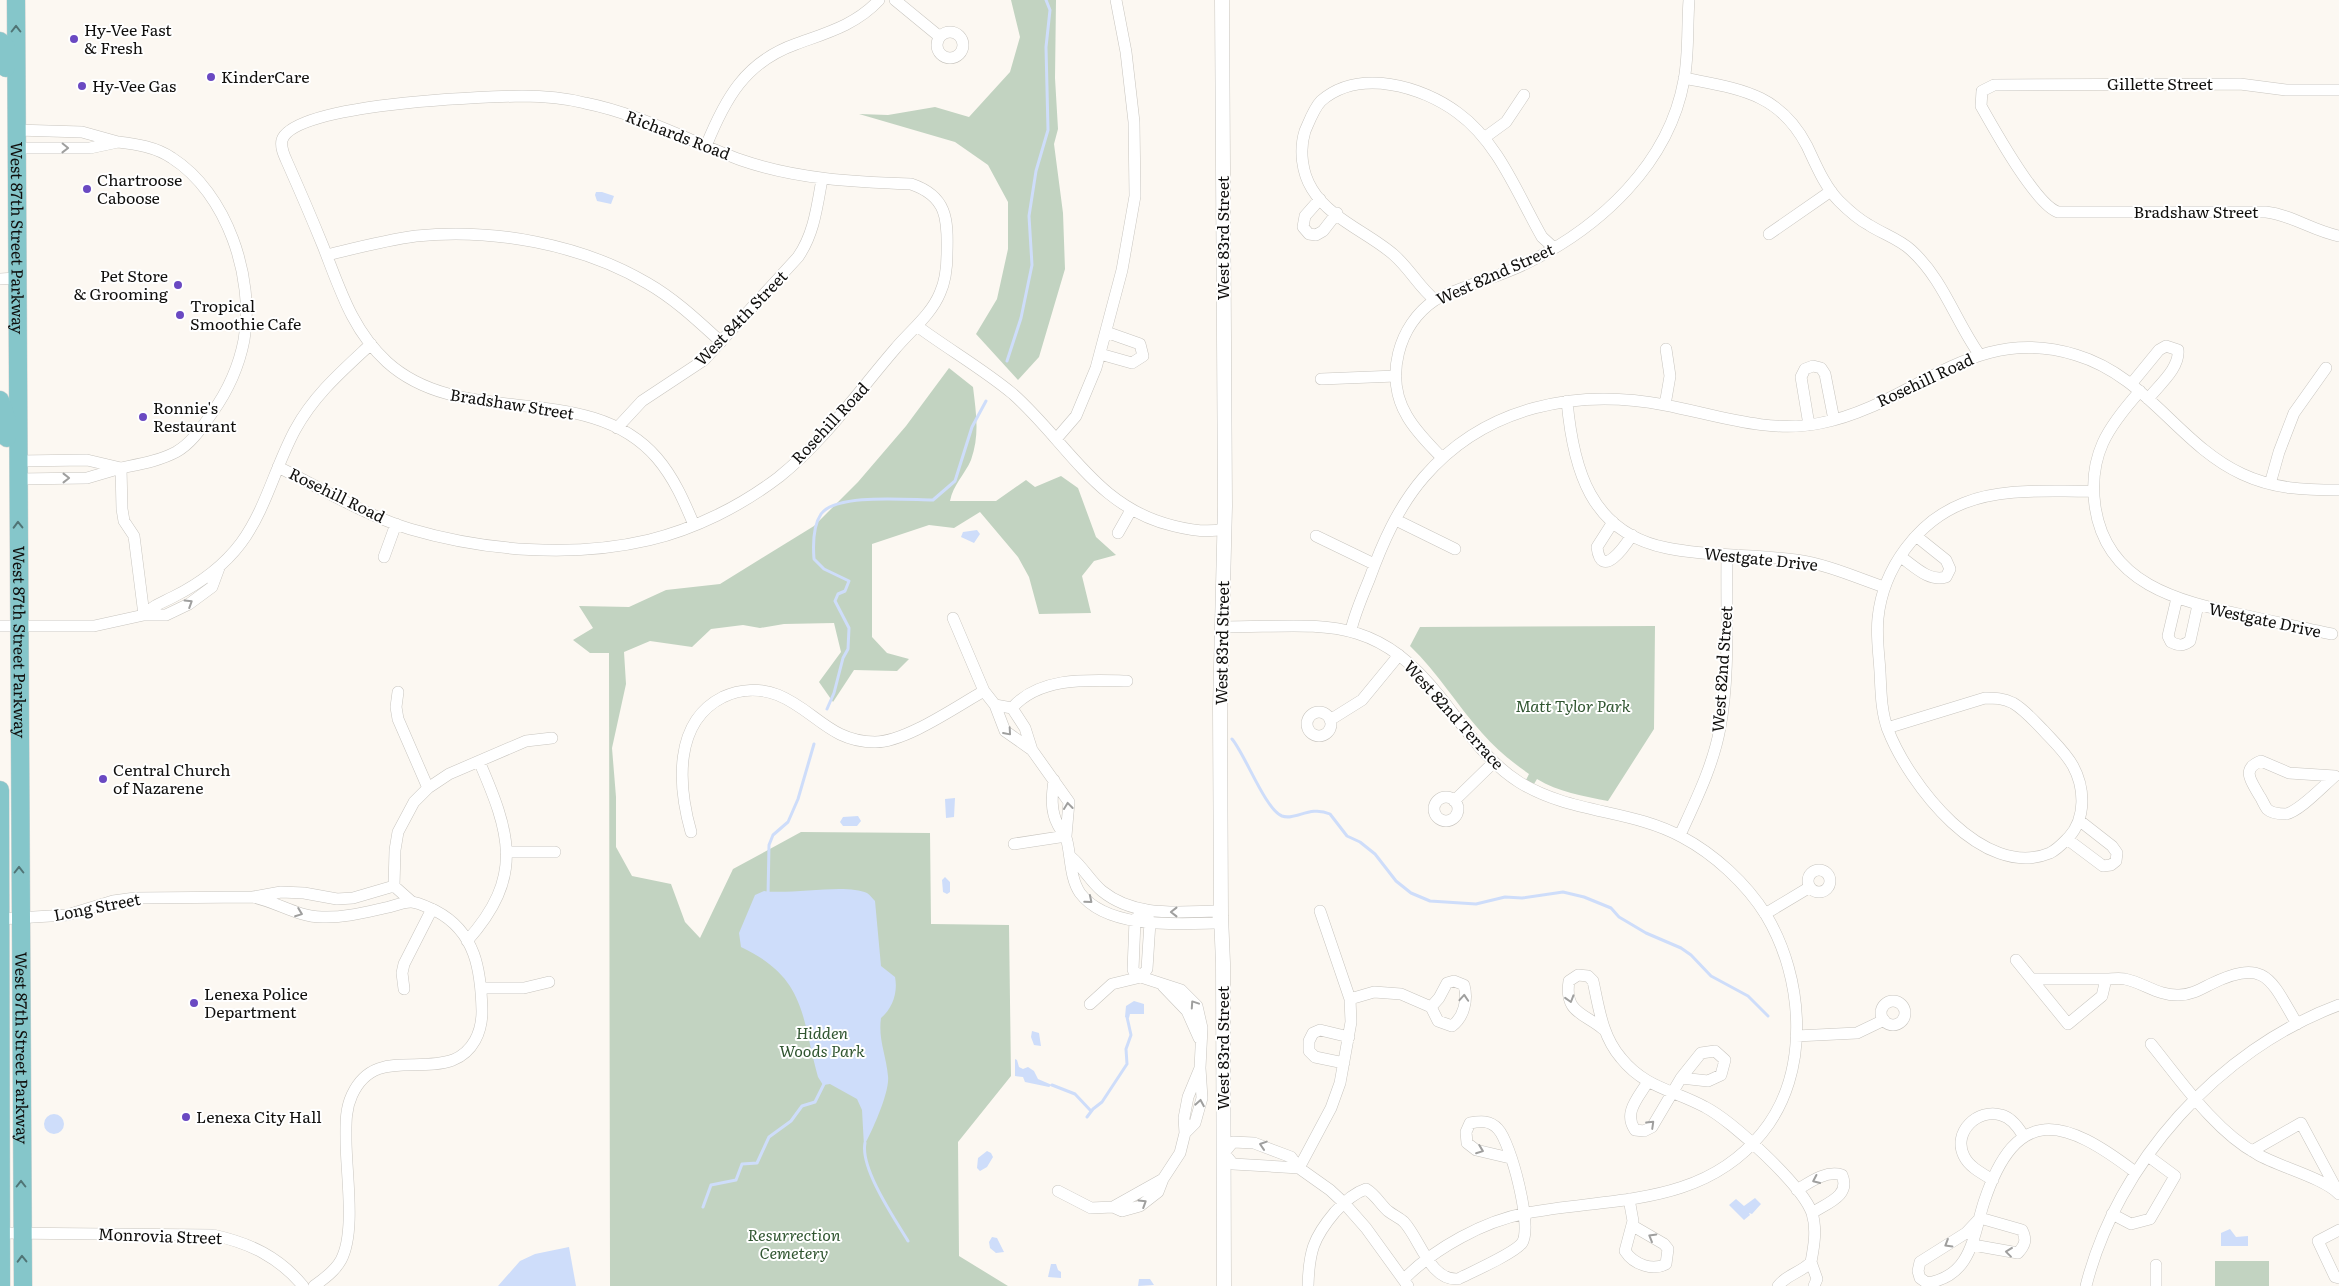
<svg xmlns="http://www.w3.org/2000/svg" width="2339" height="1286" font-family="Literata,serif">
  <style>
    .green { fill: #c2d3c1 }
    .water { fill: #ceddfa }
    .lines { fill: none; stroke-linecap: round; stroke-linejoin: round }
    .stream { stroke: #ceddfa; stroke-width: 3 }
    .minor-casing { stroke: #c8c5bf; stroke-width: 12 }
    .tertiary-casing { stroke: #c8c5bf; stroke-width: 15 }
    .primary-casing { stroke: #d4d4d3; stroke-width: 19 }
    .minor { stroke: #fff; stroke-width: 11 }
    .tertiary { stroke: #fff; stroke-width: 14 }
    .primary { stroke: #85c6ca; stroke-width: 18 }
    .oneway { stroke: #507475 }
    .oneway2 { stroke: #9f9f9e }
    .poi-dot { fill: #6a49c2; stroke: #fff; stroke-width: 2 }
    .labels { text-anchor: middle; stroke-width: 4; stroke-linejoin: round; paint-order: stroke }
    .poi-label { font-size: 16px; fill: #100f0d; stroke: #fff; text-anchor: start }
    .street-label { font-size: 16px; fill: #100f0d; stroke: #fff }
    .park-label { font-size: 16px; font-style: italic; fill: #305530; stroke: #fff }
  </style>
  <rect width="100%" height="100%" fill="#fcf8f2"/>
  <path class="green" d="M1011 0H1056L1055 78 1058 129 1054 144 1063 213 1065 269 1039 357 1018 380 976 334 997 299 1008 249V202L988 165 955 142 859 114 888 115 935 107 969 117 1010 72 1020 37Z
    M949 368 973 387C976 412 980 435 971 460 965 474 953 485 950 501H996L1026 480 1035 487 1061 476 1078 488 1096 537 1116 555 1094 561 1082 576 1091 613 1039 614 1029 577 1018 557 980 512 954 528 929 525 872 544V637L887 653 909 659 897 671 854 670 833 702 819 682 841 652 834 623 784 624 760 628 743 625 711 629 692 647 650 641 624 652 626 684 612 748 616 797V847L632 876 671 884 685 922 700 938 733 869 801 832 930 833 931 924 1009 925 1011 1076 958 1142 959 1256 1008 1286H610L609 653H590L573 640 593 628 579 606 629 607 666 590 720 584 814 526 858 482 906 426Z
    M1655 626 1654 729 1608 801C1583 796 1558 792 1537 779L1534 784 1526 780 1529 774C1512 762 1496 749 1482 733 1457 705 1438 673 1410 646L1420 627Z
    M2215 1261H2269V1286H2215Z"/>
  <path class="water" d="M596 192H602L614 196 611 204 597 201 595 195Z
    M977 530 980 534 974 543 961 537 963 532Z
    M955 798 954 817 946 818 945 799Z
    M858 816 861 821 857 826H843L840 822 843 817Z
    M945 877 950 882V892L947 894 943 892 942 880Z
    M764 891C791 895 846 883 867 893 870 895 873 899 875 901L881 966 895 977C898 992 893 1008 881 1018 878 1039 886 1054 888 1076 890 1092 872 1131 864 1146L862 1110 857 1099 830 1084 823 1085 818 1077C801 1015 806 978 741 947L739 933 755 895Z
    M1134 1001 1144 1004V1014H1130L1129 1018 1125 1017 1126 1006Z
    M1032 1031 1039 1033 1041 1046 1034 1045 1031 1037Z
    M1015 1059 1017 1060 1019 1067 1023 1069 1028 1067 1034 1071 1038 1079 1052 1085 1049 1087 1025 1082 1023 1077 1015 1076Z
    M44 1124a10 10 0 1 1 20 0a10 10 0 1 1-20 0Z
    M987 1151 991 1153 993 1157 987 1167 980 1171 977 1168 978 1158Z
    M1755 1198 1761 1204 1752 1214 1749 1213 1750 1215 1744 1220 1729 1205 1736 1199 1744 1206Z
    M2230 1229 2236 1237 2248 1236V1246H2221V1233Z
    M992 1237 997 1238 1004 1252 996 1253 990 1248 989 1242Z
    M569 1247 576 1286H498L520 1261 535 1254Z
    M1051 1264H1056L1058 1270 1061 1272V1278L1048 1277Z
    M1139 1279H1150L1154 1285 1138 1286Z"/>
  <g class="lines">
    <path class="stream" d="M1007 361 1021 318 1032 265 1029 216 1036 171 1048 130 1046 47 1050 10 1046 0
      M827 709 834 693 843 658 848 649 849 628 835 601 838 594 845 591 849 581 824 569 814 559C813 546 813 526 821 514 836 493 909 500 933 500L955 481 972 427 986 401
      M1232 739C1245 754 1265 809 1282 816 1295 821 1310 805 1330 814L1347 836 1360 842 1375 854 1396 881 1411 893 1430 901 1476 904 1505 897 1522 898 1563 892 1584 897 1611 908 1619 917 1646 933 1681 948 1691 955 1711 976 1748 996 1768 1016
      M768 896 769 845 773 835 788 822 798 799 814 744
      M1052 1085 1075 1094 1091 1111
      M1087 1117 1093 1109 1102 1102 1127 1064 1126 1049 1131 1035 1127 1017
      M865 1143C860 1168 894 1218 908 1241
      M703 1207 711 1185 736 1180 742 1164 757 1163 769 1137 791 1121 802 1106 815 1102 825 1082"/>
    <defs>
      <path id="minor" d="M895 0 940 37
        M937 45a13 13 0 1 1 26 0a13 13 0 1 1-26 0Z
        M1684 78C1738 89 1779 92 1807 146 1816 165 1825 187 1839 201 1848 210 1858 219 1869 225 1883 234 1899 239 1911 250 1943 279 1955 320 1979 354
        M2339 90H2286L2240 84 1994 85 1982 91 1981 106C1994 129 2036 205 2058 212H2266C2292 215 2313 231 2339 236
        M16 130 82 132 118 142 90 148H17
        M1484 138 1506 122 1524 95
        M118 142C136 144 156 147 172 158 227 193 255 278 244 340 239 366 227 392 212 413 202 427 192 443 176 452 159 461 140 464 121 468L122 509 124 521 134 536 144 615
        M706 146C725 99 745 62 796 44 826 33 856 25 879 0
        M1320 199 1305 216 1303 227 1309 234 1316 235 1323 231 1337 213
        M1769 234 1831 191
        M327 255C356 248 386 240 416 236 492 228 581 244 647 283 675 299 698 321 721 342
        M0 279 16 278
        M1435 300C1419 287 1410 269 1394 255 1369 233 1330 219 1312 189 1302 173 1299 150 1305 131 1309 122 1314 108 1321 101 1359 68 1422 86 1458 113 1498 142 1518 195 1542 237L1554 248
        M917 326C948 349 983 369 1013 394 1068 443 1097 508 1174 526 1190 530 1208 533 1223 529
        M1100 354 1132 363 1143 356 1140 344 1106 332
        M1321 379 1396 376
        M2132 383 2159 350 2166 346 2178 350C2180 368 2159 385 2148 399
        M2140 391C2108 427 2088 455 2095 506 2106 584 2178 601 2243 615 2272 621 2302 628 2332 634
        M1567 401C1573 468 1590 533 1667 548 1710 557 1754 554 1796 560 1826 564 1855 577 1884 587
        M1665 405 1670 376 1666 349
        M1809 425 1801 377 1805 369 1813 366 1821 368 1825 374 1834 420
        M617 428 642 401 704 360 798 257C814 234 817 207 822 179
        M1057 438 1076 416 1096 368 1122 270 1135 196 1134 122 1126 52 1116 0
        M1442 458C1430 445 1416 432 1407 416 1384 378 1398 325 1435 300 1464 285 1497 278 1527 263 1600 227 1669 164 1684 80 1689 54 1687 26 1689 0
        M278 467C321 488 364 515 410 529 485 551 573 558 649 540 695 529 741 506 779 477 825 440 857 393 895 349 910 331 931 315 940 293 946 280 947 266 947 253 948 219 947 196 911 184 853 182 796 179 741 160 689 141 640 114 585 103 565 98 543 96 522 96 484 97 294 103 282 140 280 148 285 157 288 164 300 191 312 219 323 246 340 289 352 330 387 362 463 431 588 378 657 458 674 478 684 501 694 525
        M18 479 87 478 121 468 87 460 18 461
        M2270 484 2279 452 2294 413 2326 368
        M1396 520 1455 549
        M1613 522 1597 547C1601 581 1625 546 1632 535
        M1118 533 1131 510
        M1316 536 1374 564
        M384 557 396 524
        M1901 557C1915 567 1929 582 1946 577L1950 569 1946 560 1916 536
        M2177 598 2168 636 2171 642C2179 646 2183 646 2190 641L2198 605
        M144 615C156 604 159 604 173 597 199 584 223 567 241 543 266 509 275 467 295 430 314 395 342 371 371 344
        M953 618 984 691 995 705 1012 708
        M0 626H94L144 615H166L189 604 212 587 219 568
        M1223 627C1321 627 1373 611 1441 698 1465 728 1486 761 1519 782 1570 814 1631 809 1682 837 1714 854 1746 883 1766 915 1804 978 1811 1073 1762 1133 1702 1207 1612 1197 1527 1213 1484 1221 1435 1248 1404 1279
        M1351 630C1355 613 1362 597 1369 580 1382 544 1398 507 1424 477 1485 406 1577 388 1665 405 1717 415 1768 434 1821 423 1914 405 1972 322 2076 355 2147 376 2179 445 2242 474 2274 489 2304 490 2339 490
        M398 692 396 707 398 719 428 788
        M995 705 1005 731 1032 750
        M1012 708 1025 728 1032 750 1069 802 1066 836
        M1012 708C1040 676 1089 680 1127 681
        M1307 724a12 12 0 1 1 24 0a12 12 0 1 1-24 0Z
        M1330 720 1362 700 1399 655
        M1887 728 1985 698C1995 698 2003 698 2013 703 2025 710 2034 721 2044 731 2054 742 2066 753 2073 766 2085 788 2086 818 2069 837 2063 843 2058 849 2050 853 1983 881 1909 784 1888 730 1881 712 1881 691 1880 672 1879 654 1876 636 1878 618 1883 568 1918 521 1964 503 2004 487 2052 492 2093 491
        M2261 761 2289 773 2335 776C2323 786 2300 811 2286 814 2280 814 2271 813 2267 809 2264 805 2262 799 2259 795 2252 782 2240 769 2261 761Z
        M1054 780C1052 795 1050 810 1058 825 1061 831 1066 835 1067 841 1071 858 1070 878 1080 893 1107 929 1176 924 1215 923L1221 916 1214 911C1176 912 1134 917 1102 891 1090 881 1083 867 1071 857
        M1434 809a12 12 0 1 1 24 0a12 12 0 1 1-24 0Z
        M1454 801 1493 763
        M691 832C678 786 673 722 723 697 740 689 760 688 778 695 815 710 830 742 875 742 906 742 957 706 984 691
        M1680 835C1696 800 1713 766 1720 728 1730 676 1726 608 1727 555
        M2067 839 2103 866 2111 865 2116 861 2117 853 2112 846 2080 821
        M1014 844 1066 836
        M506 852H555
        M1808 881a11 11 0 1 1 22 0a11 11 0 1 1-22 0Z
        M253 897C277 902 298 917 322 917 345 918 366 912 389 907 396 905 404 902 411 902 418 902 429 908 436 911 476 932 481 971 482 1011 482 1032 473 1052 453 1060 417 1073 373 1049 352 1095 345 1110 346 1125 346 1140 346 1173 356 1232 341 1260 335 1271 324 1279 314 1286
        M412 902 394 886 395 850 398 832 414 802 428 788 449 774 526 741 552 738
        M1144 910 1150 922 1147 969 1141 977 1133 970 1135 920Z
        M1765 914 1810 887
        M0 919 67 915 113 901 135 898 253 897 281 892 304 893 337 899 353 898 394 886
        M467 941C525 876 510 833 479 761
        M2016 960 2068 1024 2102 996 2106 979H2032
        M2106 979C2112 979 2119 978 2125 979 2144 983 2159 996 2179 995 2191 995 2201 989 2211 984 2266 957 2271 980 2297 1024
        M1163 986 1187 1011 1199 1038
        M481 988H524L549 982
        M404 989 402 973 404 964 432 909
        M1350 999 1374 992 1401 994 1431 1007 1438 1021 1452 1026C1464 1017 1468 1000 1464 985L1454 981 1447 983 1439 998 1431 1007
        M1881 1013a12 12 0 1 1 24 0a12 12 0 1 1-24 0Z
        M1090 1004 1112 984 1141 977 1181 990 1197 1006 1202 1028 1200 1068 1202 1098 1195 1123 1185 1133
        M1603 1029C1584 1013 1564 1013 1569 981L1578 975 1588 976 1593 981C1599 1008 1602 1036 1621 1058 1645 1088 1674 1090 1705 1107 1732 1121 1802 1185 1812 1213 1817 1229 1814 1246 1811 1262
        M1796 1036 1857 1033 1884 1020
        M2151 1044C2181 1081 2215 1131 2257 1154 2279 1167 2322 1177 2339 1194
        M1715 1051 1725 1060 1721 1075 1708 1081 1681 1078 1701 1053Z
        M1344 1063 1315 1057 1309 1051V1041L1313 1033 1320 1030 1349 1037
        M1647 1083C1638 1098 1623 1113 1635 1130L1644 1131 1652 1127 1681 1078
        M2252 1151 2301 1123 2338 1192
        M1299 1168 1233 1164 1224 1153 1233 1142 1254 1143 1291 1157 1299 1168 1330 1190 1344 1203 1366 1228 1408 1286
        M1299 1168 1331 1108 1340 1083 1351 1022 1350 999 1320 911
        M1993 1180C1983 1174 1969 1167 1964 1156 1952 1132 1978 1108 2001 1115 2011 1117 2018 1127 2023 1135
        M1797 1190C1810 1182 1826 1170 1842 1175 1851 1196 1827 1203 1812 1213
        M1058 1191 1091 1208 1113 1207 1122 1211 1140 1206 1158 1192 1163 1179 1180 1153 1185 1133 1184 1118 1188 1097 1200 1068
        M1629 1199 1633 1221 1625 1251C1634 1265 1653 1271 1666 1264L1668 1249 1664 1244 1633 1226
        M1113 1207 1163 1179
        M2112 1214 2131 1224 2150 1219 2175 1176 2148 1156
        M1980 1218 1966 1233 1920 1262 1918 1271 1920 1278 1927 1283C1972 1276 1973 1236 1984 1202 2017 1103 2064 1118 2135 1172
        M2339 1230 2318 1241 2335 1277 2339 1278
        M0 1233 213 1235C250 1243 279 1257 303 1286
        M1973 1245 2018 1253C2025 1245 2027 1240 2022 1230L1980 1218
        M2156 1265V1286
        M1308 1286C1309 1252 1313 1238 1335 1212 1344 1202 1354 1193 1366 1189 1376 1195 1380 1204 1388 1211 1393 1215 1400 1218 1404 1222 1420 1239 1430 1281 1458 1279 1472 1272 1515 1253 1522 1243 1533 1227 1511 1143 1498 1129 1490 1120 1480 1121 1470 1123L1466 1132 1467 1143 1476 1150 1510 1158
        M1778 1286C1787 1274 1801 1273 1811 1262L1817 1279 1814 1286
        M2086 1286C2117 1163 2219 1049 2339 1005"/>
      <path id="tertiary" d="M1222 0 1225 506 1220 708 1221 916 1223 963 1224 1286"/>
      <g id="primary">
        <path id="s1" d="M16 0 23 1286"/>
        <path d="M0 41 6 47V68"/>
        <path d="M0 400 7 420V438"/>
        <path d="M0 790 1 1286"/>
      </g>
    </defs>
    <use href="#minor" class="minor-casing"/>
    <use href="#tertiary" class="tertiary-casing"/>
    <use href="#primary" class="primary-casing"/>
    <use href="#minor" class="minor"/>
    <use href="#tertiary" class="tertiary"/>
    <use href="#primary" class="primary"/>
  </g>
  <defs><path id="oneway-chevron" d="M-2-3.5L2.5 0L-2 3.5" fill="none" stroke-width="1.6" stroke-linecap="round" stroke-linejoin="round" transform="scale(1.25)"/></defs>
  <g class="oneway">
    <use href="#oneway-chevron" transform="translate(16 29) rotate(-90)"/>
    <use href="#oneway-chevron" transform="translate(18 525) rotate(-91)"/>
    <use href="#oneway-chevron" transform="translate(19 870) rotate(-90)"/>
    <use href="#oneway-chevron" transform="translate(21 1184) rotate(-90)"/>
    <use href="#oneway-chevron" transform="translate(22 1259) rotate(-91)"/>
  </g>
  <g class="oneway2">
    <use href="#oneway-chevron" transform="translate(65 148) rotate(1)"/>
    <use href="#oneway-chevron" transform="translate(66 478)"/>
    <use href="#oneway-chevron" transform="translate(189 603) rotate(-32)"/>
    <use href="#oneway-chevron" transform="translate(1008 732) rotate(49)"/>
    <use href="#oneway-chevron" transform="translate(1068 806) rotate(-97)"/>
    <use href="#oneway-chevron" transform="translate(1089 900) rotate(40)"/>
    <use href="#oneway-chevron" transform="translate(1174 912) rotate(180)"/>
    <use href="#oneway-chevron" transform="translate(299 913) rotate(21)"/>
    <use href="#oneway-chevron" transform="translate(1464 998) rotate(-86)"/>
    <use href="#oneway-chevron" transform="translate(1570 999) rotate(73)"/>
    <use href="#oneway-chevron" transform="translate(1194 1004) rotate(-124)"/>
    <use href="#oneway-chevron" transform="translate(1200 1103) rotate(-80)"/>
    <use href="#oneway-chevron" transform="translate(1651 1124) rotate(-44)"/>
    <use href="#oneway-chevron" transform="translate(1263 1145) rotate(-162)"/>
    <use href="#oneway-chevron" transform="translate(1480 1150) rotate(21)"/>
    <use href="#oneway-chevron" transform="translate(1816 1180) rotate(155)"/>
    <use href="#oneway-chevron" transform="translate(1143 1203) rotate(-32)"/>
    <use href="#oneway-chevron" transform="translate(1652 1237) rotate(-150)"/>
    <use href="#oneway-chevron" transform="translate(1948 1244) rotate(149)"/>
    <use href="#oneway-chevron" transform="translate(2009 1252) rotate(-173)"/>
  </g>
  <g class="poi-dot">
    <circle cx="74" cy="39" r="5"/>
    <circle cx="211" cy="77" r="5"/>
    <circle cx="82" cy="86" r="5"/>
    <circle cx="87" cy="189" r="5"/>
    <circle cx="178" cy="285" r="5"/>
    <circle cx="180" cy="315" r="5"/>
    <circle cx="143" cy="417" r="5"/>
    <circle cx="103" cy="779" r="5"/>
    <circle cx="194" cy="1003" r="5"/>
    <circle cx="186" cy="1117" r="5"/>
  </g>
  <g class="labels">
    <g class="poi-label">
      <text x="84" y="36">Hy-Vee Fast<tspan x="84" dy="18">&amp; Fresh</tspan></text>
      <text x="221" y="83">KinderCare</text>
      <text x="92" y="92">Hy-Vee Gas</text>
      <text x="97" y="186">Chartroose<tspan x="97" dy="18">Caboose</tspan></text>
      <text x="168" y="282" text-anchor="end">Pet Store<tspan x="168" dy="18">&amp; Grooming</tspan></text>
      <text x="190" y="312">Tropical<tspan x="190" dy="18">Smoothie Cafe</tspan></text>
      <text x="153" y="414">Ronnie's<tspan x="153" dy="18">Restaurant</tspan></text>
      <text x="113" y="776">Central Church<tspan x="113" dy="18">of Nazarene</tspan></text>
      <text x="204" y="1000">Lenexa Police<tspan x="204" dy="18">Department</tspan></text>
      <text x="196" y="1123">Lenexa City Hall</text>
    </g>
    <g class="street-label">
      <text x="2160" y="90">Gillette Street</text>
      <text transform="translate(678 135) rotate(21)" y="6">Richards Road</text>
      <text x="2196" y="218">Bradshaw Street</text>
      <text dy="6" stroke="none"><textPath href="#s1" startOffset="238">West 87th Street Parkway</textPath></text>
      <text transform="translate(1223 238) rotate(-90)" y="6">West 83rd Street</text>
      <text transform="translate(1495 274) rotate(-24)" y="6">West 82nd Street</text>
      <text transform="translate(741 318) rotate(-46)" y="6">West 84th Street</text>
      <text transform="translate(1925 380) rotate(-25)" y="6">Rosehill Road</text>
      <text transform="translate(512 404) rotate(9)" y="6">Bradshaw Street</text>
      <text transform="translate(830 423) rotate(-47)" y="6">Rosehill Road</text>
      <text transform="translate(337 495) rotate(26)" y="6">Rosehill Road</text>
      <text transform="translate(1761 559) rotate(6)" y="6">Westgate Drive</text>
      <text transform="translate(2265 620) rotate(12)" y="6">Westgate Drive</text>
      <text dy="6" stroke="none"><textPath href="#s1" startOffset="642">West 87th Street Parkway</textPath></text>
      <text transform="translate(1222 643) rotate(-89)" y="6">West 83rd Street</text>
      <text transform="translate(1722 669) rotate(-86)" y="6">West 82nd Street</text>
      <text transform="translate(1454 715) rotate(48)" y="6">West 82nd Terrace</text>
      <text transform="translate(97 907) rotate(-11)" y="6">Long Street</text>
      <text dy="6" stroke="none"><textPath href="#s1" startOffset="1048">West 87th Street Parkway</textPath></text>
      <text transform="translate(1223 1048) rotate(-90)" y="6">West 83rd Street</text>
      <text transform="translate(160 1236) rotate(2)" y="6">Monrovia Street</text>
    </g>
    <g class="park-label">
      <text x="1573" y="712">Matt Tylor Park</text>
      <text x="822" y="1039">Hidden<tspan x="822" dy="18">Woods Park</tspan></text>
      <text x="794" y="1241">Resurrection<tspan x="794" dy="18">Cemetery</tspan></text>
    </g>
  </g>
</svg>
